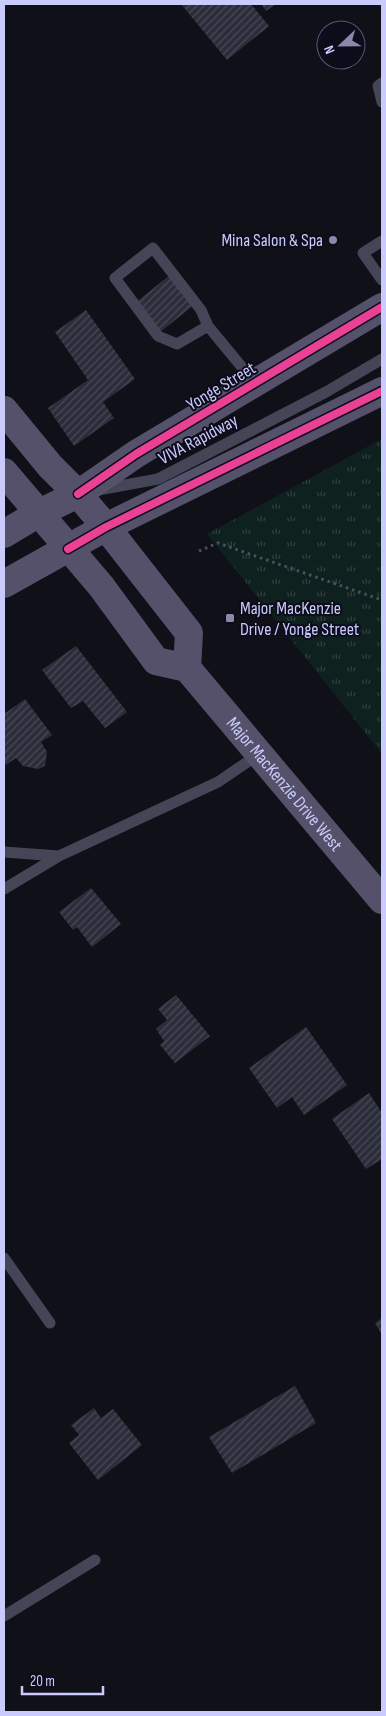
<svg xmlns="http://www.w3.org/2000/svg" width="386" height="1716" font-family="'Sofia Sans Condensed',sans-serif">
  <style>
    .grass { fill: url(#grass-tufts) }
    .building { fill: url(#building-hatch) }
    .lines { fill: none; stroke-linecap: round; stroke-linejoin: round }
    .path { stroke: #45545c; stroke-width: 3; stroke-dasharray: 2.5 4; stroke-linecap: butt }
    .lane { stroke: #444658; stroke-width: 11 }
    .primary { stroke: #56516a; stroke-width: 28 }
    .cycleway-casing { stroke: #0c0c1b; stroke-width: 11 }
    .cycleway { stroke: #ea4096; stroke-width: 8 }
    .poi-dot { fill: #888aac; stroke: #0c0c1b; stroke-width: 2 }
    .labels { text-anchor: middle; stroke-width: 4; stroke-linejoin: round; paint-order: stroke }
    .poi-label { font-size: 18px; fill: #c8cbfc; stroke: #0c0c1b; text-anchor: end }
    .street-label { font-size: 18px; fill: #c8cbfc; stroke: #0c0c1b }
  </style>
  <defs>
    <pattern id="grass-tufts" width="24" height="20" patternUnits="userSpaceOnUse" patternTransform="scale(1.25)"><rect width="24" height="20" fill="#0f211f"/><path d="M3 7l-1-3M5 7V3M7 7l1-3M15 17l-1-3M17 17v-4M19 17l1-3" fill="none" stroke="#304040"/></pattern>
    <pattern id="building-hatch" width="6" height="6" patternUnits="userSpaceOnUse" patternTransform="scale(1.25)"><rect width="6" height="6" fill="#2c2d3a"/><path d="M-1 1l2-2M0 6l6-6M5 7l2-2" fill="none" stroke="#494a57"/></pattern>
  </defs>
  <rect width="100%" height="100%" fill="#101018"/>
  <path class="grass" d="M382 439V754L207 534Z"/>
  <path class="building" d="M181 4H251L269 26 227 60Z
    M261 4H276L266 11Z
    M170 275 194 305 159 333 135 303Z
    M86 310 135 379 103 402 114 418 74 446 48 408 88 380 55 332Z
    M76 646 127 712 105 728 83 701 71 708 42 670Z
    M25 699 52 735 41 742 47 752 45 766 38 769 23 766 16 758 4 766V714Z
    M91 888 121 924 92 947 77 927 73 930 59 912Z
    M176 995 210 1036 175 1063 160 1045 164 1041 156 1029 167 1020 158 1009Z
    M306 1027 347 1085 304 1115 292 1097 277 1108 249 1068Z
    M369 1093 382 1113V1159L366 1169 332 1119Z
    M382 1318V1335L375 1323Z
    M295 1386 316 1423 232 1473 209 1437Z
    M94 1408 101 1418 113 1409 142 1445 98 1480 69 1443 79 1435 71 1425Z"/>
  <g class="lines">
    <path class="path" d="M199 551 218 543 382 600"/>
    <path class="lane" d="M382 83 378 86 382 102
      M382 241 363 253 382 280
      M208 326 201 310 153 248 115 278 158 336 177 344 208 326 255 383
      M98 490 158 479 326 392 382 359
      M4 852 59 856
      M4 889 59 856 218 782 259 754
      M4 1258 50 1323
      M4 1616 95 1560"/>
    <g class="primary">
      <path d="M4 410 50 466 78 494 106 527 189 633 187 668"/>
      <path id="s1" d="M4 472 101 586 156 661 187 668 382 900"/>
      <path d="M4 534 39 513 78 494 136 454 382 307"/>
      <path d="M4 584 106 527 382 391"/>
    </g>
    <defs>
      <path id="cycleway" d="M78 494 136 454 382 307
        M68 549 106 527 382 391"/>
    </defs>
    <use href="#cycleway" class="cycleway-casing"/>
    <use href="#cycleway" class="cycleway"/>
  </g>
  <g class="poi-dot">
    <circle cx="333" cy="240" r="5"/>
    <rect x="225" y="613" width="10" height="10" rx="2.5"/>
  </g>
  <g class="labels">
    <g class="poi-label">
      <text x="323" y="246">Mina Salon &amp; Spa</text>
      <text x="240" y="614" text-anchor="start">Major MacKenzie<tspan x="240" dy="21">Drive / Yonge Street</tspan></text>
    </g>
    <g class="street-label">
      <text transform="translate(221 386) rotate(-31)" y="6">Yonge Street</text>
      <text transform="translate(198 439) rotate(-28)" y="6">VIVA Rapidway</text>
      <text dy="6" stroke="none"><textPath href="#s1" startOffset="426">Major MacKenzie Drive West</textPath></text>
    </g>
  </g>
  <rect width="386" height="1716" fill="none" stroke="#c8cbfc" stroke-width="10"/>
  <g transform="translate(341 45) rotate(248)"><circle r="24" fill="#0c0c1b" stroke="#575875"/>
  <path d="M0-4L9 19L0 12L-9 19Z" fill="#888aac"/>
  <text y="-8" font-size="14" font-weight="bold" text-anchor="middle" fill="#c8cbfc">N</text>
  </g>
  <path d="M22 1686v8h81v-8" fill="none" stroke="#c8cbfc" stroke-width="2.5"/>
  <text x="30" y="1686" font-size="15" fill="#c8cbfc" stroke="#0c0c1b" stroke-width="4" paint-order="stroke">20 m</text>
</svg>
